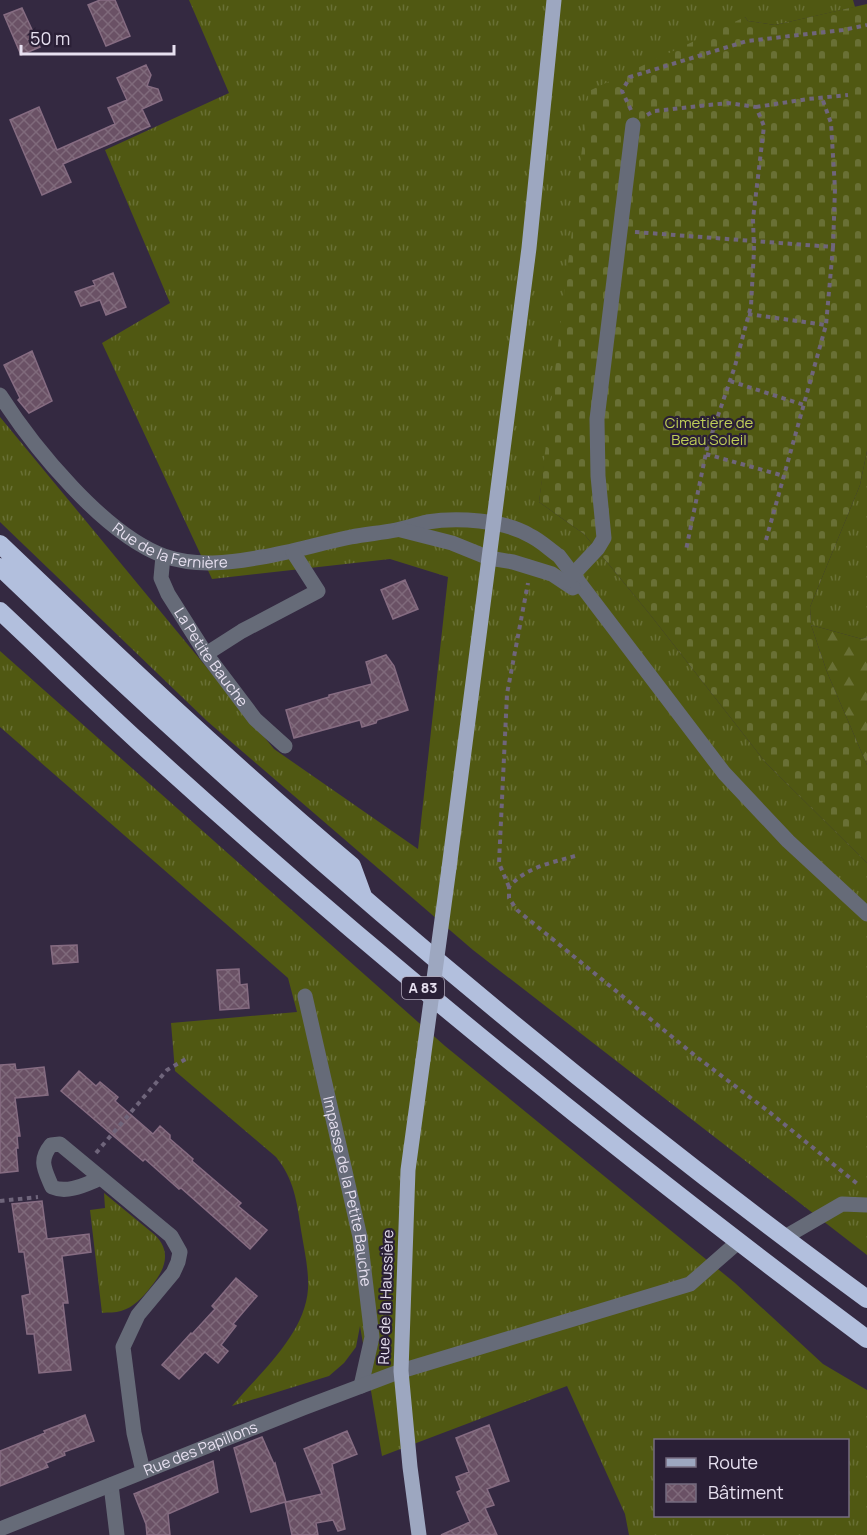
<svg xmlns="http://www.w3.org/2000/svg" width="867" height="1535" font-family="Manrope,sans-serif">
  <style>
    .grass { fill: url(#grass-tufts); fill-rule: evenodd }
    .forest { fill: url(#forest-firs) }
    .cemetery { fill: url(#cemetery-stones) }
    .building { fill: url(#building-cross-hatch); stroke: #866c82; stroke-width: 1.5 }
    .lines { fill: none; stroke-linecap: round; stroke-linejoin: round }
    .path { stroke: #6f657b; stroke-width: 4; stroke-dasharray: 4.5 4.5; stroke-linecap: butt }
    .minor { stroke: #666b78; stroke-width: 15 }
    .major { stroke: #9da7c0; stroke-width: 15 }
    .highway { stroke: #b2bfdd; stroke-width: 18 }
    .major-bridge { stroke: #9da7c0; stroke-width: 15 }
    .labels { text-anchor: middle; stroke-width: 4.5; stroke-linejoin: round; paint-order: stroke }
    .shield { fill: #2a1f36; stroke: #aea6b8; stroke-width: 1.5 }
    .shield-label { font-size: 14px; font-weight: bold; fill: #e7e0f0 }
    .park-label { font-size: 15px; fill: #bfce58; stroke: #2a1f36 }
    .street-label { font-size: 15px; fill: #e7e0f0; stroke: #2a1f36 }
  </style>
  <defs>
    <pattern id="grass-tufts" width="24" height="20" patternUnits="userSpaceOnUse" patternTransform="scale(1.5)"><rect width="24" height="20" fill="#505812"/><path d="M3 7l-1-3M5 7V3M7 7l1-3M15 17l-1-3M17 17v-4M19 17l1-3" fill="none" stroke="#697035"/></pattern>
    <pattern id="forest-firs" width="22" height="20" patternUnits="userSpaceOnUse" patternTransform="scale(1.5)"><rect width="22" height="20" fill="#505812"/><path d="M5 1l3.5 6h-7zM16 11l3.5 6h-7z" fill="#697035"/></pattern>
    <pattern id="cemetery-stones" width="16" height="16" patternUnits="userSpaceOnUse" patternTransform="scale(1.5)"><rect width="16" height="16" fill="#505812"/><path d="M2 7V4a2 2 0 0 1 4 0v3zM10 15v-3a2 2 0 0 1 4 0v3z" fill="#697035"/></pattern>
    <pattern id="building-cross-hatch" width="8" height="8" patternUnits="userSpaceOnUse" patternTransform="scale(1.5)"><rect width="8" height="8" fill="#6a5165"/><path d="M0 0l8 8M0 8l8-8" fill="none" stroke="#7f6a7b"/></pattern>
  </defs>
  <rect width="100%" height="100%" fill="#342941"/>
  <path class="grass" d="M189 0H853L855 7 775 25 748 21 745 17 550 422 539 502 584 534 652 617 766 763 867 863V1255L473 950 207 721 0 522V417L274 749 418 849 448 577 390 559 212 579 102 343 170 303 105 150 229 93Z
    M867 451V637L862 639 811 625 810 607 860 485Z
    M0 651 445 1046 735 1283 823 1364 867 1390V1535H629L625 1514 567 1386 382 1456 360 1326 356 1347 344 1363 329 1376 232 1406C261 1372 305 1334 308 1289 309 1269 304 1249 301 1230 297 1202 294 1179 276 1157L175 1071 171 1023 297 1012 288 978 0 727ZM656 1440H848V1516H656Z
    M104 1193 155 1235C173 1253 164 1271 150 1288 142 1298 134 1307 121 1311 115 1313 109 1312 102 1313L90 1210 105 1208Z"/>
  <path class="forest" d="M811 625 862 639 867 637V765L827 672Z"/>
  <path class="cemetery" d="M867 4V451L860 485 810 607 811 625 827 672 867 765V863L766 763 652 617 584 534 539 502 589 91 745 17 748 21 775 25Z"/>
  <path class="building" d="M100 0H115L130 36 106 46 88 5Z
    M22 8 40 47 21 55 4 15Z
    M146 65 151 75 147 86 158 89 162 100 142 109 150 126 63 164 71 182 42 195 10 120 39 107 57 150 115 124 108 108 127 100 117 78Z
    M113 273 126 307 106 315 100 300 81 306 75 292 95 285 93 281Z
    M32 351 52 401 29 413 18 400 20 398 4 365Z
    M405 580 418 609 393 619 381 590Z
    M386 655 394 666 408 710 377 720 376 723 362 727 360 720 294 738 286 710 329 697V695L372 684 366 662Z
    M77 945 78 962 53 964 51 946Z
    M239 969 240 985 247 984 249 1008 220 1010 217 970Z
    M15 1064 16 1070 44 1067 48 1095 15 1098 20 1136H17L18 1148H16L18 1171 0 1173V1065Z
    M79 1071 96 1086 100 1082 118 1097 115 1101 153 1134 160 1126 170 1135V1139L193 1159 192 1161 241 1203 238 1206 267 1230 250 1249 181 1188 179 1189 145 1159 143 1161 61 1091Z
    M42 1201 47 1239 89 1234 91 1252 62 1256 68 1303H63L71 1370 39 1373 34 1334H27L22 1296 30 1294 24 1252H19L12 1204Z
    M236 1278 257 1296 233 1324 236 1326 221 1345 228 1351 218 1363 205 1352 179 1379 162 1365 191 1333 192 1334 215 1309 212 1306Z
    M85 1415 94 1441 64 1452 65 1455 46 1463 48 1467 0 1486V1451L45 1433 44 1431Z
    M489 1425 509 1481 487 1489 494 1505 485 1508 497 1535H441L470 1522 457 1492 461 1490 456 1477 469 1472 456 1438Z
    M347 1431 357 1454 332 1464 345 1529 338 1531 333 1520 316 1523 318 1535H292L285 1502 251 1512 234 1448 262 1437 274 1464 275 1463 286 1502 322 1494 304 1449Z
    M213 1461 218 1492 168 1514 170 1535H147L146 1524 134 1494Z"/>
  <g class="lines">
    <path class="path" d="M756 107 808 99 848 95
      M631 110 622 91 630 77 747 41 843 30 867 25
      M647 115 654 111 728 103 756 107 764 126 753 219 754 250 751 306 735 366 707 448 686 550
      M635 232 833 247 835 189 831 123 822 98
      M748 314 826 325
      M730 381 804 405
      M706 454 784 476
      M766 540 826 325 833 247
      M575 856C551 863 526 867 509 887V898L517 910 698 1058 768 1111 860 1186
      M509 887 499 863 507 694 528 583
      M96 1153 167 1070 186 1059
      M0 1201 38 1197"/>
    <g class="minor">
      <path id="s1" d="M0 395C34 448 104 534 164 556 196 567 229 563 262 557 292 552 321 543 351 537 366 534 381 533 396 530 407 528 417 524 427 522 457 517 503 520 529 535 540 540 549 549 559 556L724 773 788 841 867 914"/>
      <path d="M401 530 452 543 489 558 513 562 552 574 573 588"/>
      <path id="s2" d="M163 556 161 578 168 594 206 654 255 719 285 746"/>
      <path d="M566 582 598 548 604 538 598 476 597 419 633 125"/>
      <path d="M206 654 242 631 318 591 293 552"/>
      <path id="s3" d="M305 996 360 1237 372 1337 361 1386"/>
      <path d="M101 1178C86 1184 68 1194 52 1187 45 1170 38 1161 51 1145L60 1144 171 1236 180 1252 178 1262 173 1273 138 1315 123 1347 134 1433 143 1471"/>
      <path d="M785 1237 842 1204 867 1205"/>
      <path d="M111 1485 117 1535"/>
      <path id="s4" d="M0 1529 303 1408 401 1371 690 1284 738 1242"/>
    </g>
    <path class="major" d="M449 868 529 248 554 0
      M419 1535 410 1467 401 1371 408 1170 423 1060"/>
    <path class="highway" d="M0 544C115 654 230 763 352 866L363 896
      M0 567C273 829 562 1075 867 1299
      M0 611C47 655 93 700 141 744 372 955 617 1152 867 1339"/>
    <path class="major-bridge" d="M423 1060 449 868"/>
  </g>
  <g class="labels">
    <rect class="shield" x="402" y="977" width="42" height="22" rx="4.5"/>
    <g class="shield-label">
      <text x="423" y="993">A 83</text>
    </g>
    <g class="park-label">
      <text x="709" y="428">Cimetière de<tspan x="709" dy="17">Beau Soleil</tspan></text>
    </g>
    <g class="street-label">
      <text dy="5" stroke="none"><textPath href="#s1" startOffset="236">Rue de la Fernière</textPath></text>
      <text dy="5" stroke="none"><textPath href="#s2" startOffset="116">La Petite Bauche</textPath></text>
      <text dy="5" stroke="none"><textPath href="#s3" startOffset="200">Impasse de la Petite Bauche</textPath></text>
      <text transform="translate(386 1297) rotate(-88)" y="5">Rue de la Haussière</text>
      <text dy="5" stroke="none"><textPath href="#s4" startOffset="216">Rue des Papillons</textPath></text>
    </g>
  </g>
  <rect x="654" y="1439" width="195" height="78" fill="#2a1f36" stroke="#766c80" stroke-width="1.5"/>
  <rect x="666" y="1458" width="30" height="9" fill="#9da7c0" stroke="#766c80" stroke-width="1.5"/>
  <text x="708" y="1469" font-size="18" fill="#e7e0f0">Route</text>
  <rect x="666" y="1484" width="30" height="18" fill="url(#building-cross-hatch)" stroke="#766c80" stroke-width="1.5"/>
  <text x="708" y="1499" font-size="18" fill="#e7e0f0">Bâtiment</text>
  <path d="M21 45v9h153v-9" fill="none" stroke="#e7e0f0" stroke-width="3"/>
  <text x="30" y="45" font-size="18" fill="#e7e0f0" stroke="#2a1f36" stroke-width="4.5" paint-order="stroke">50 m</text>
</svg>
